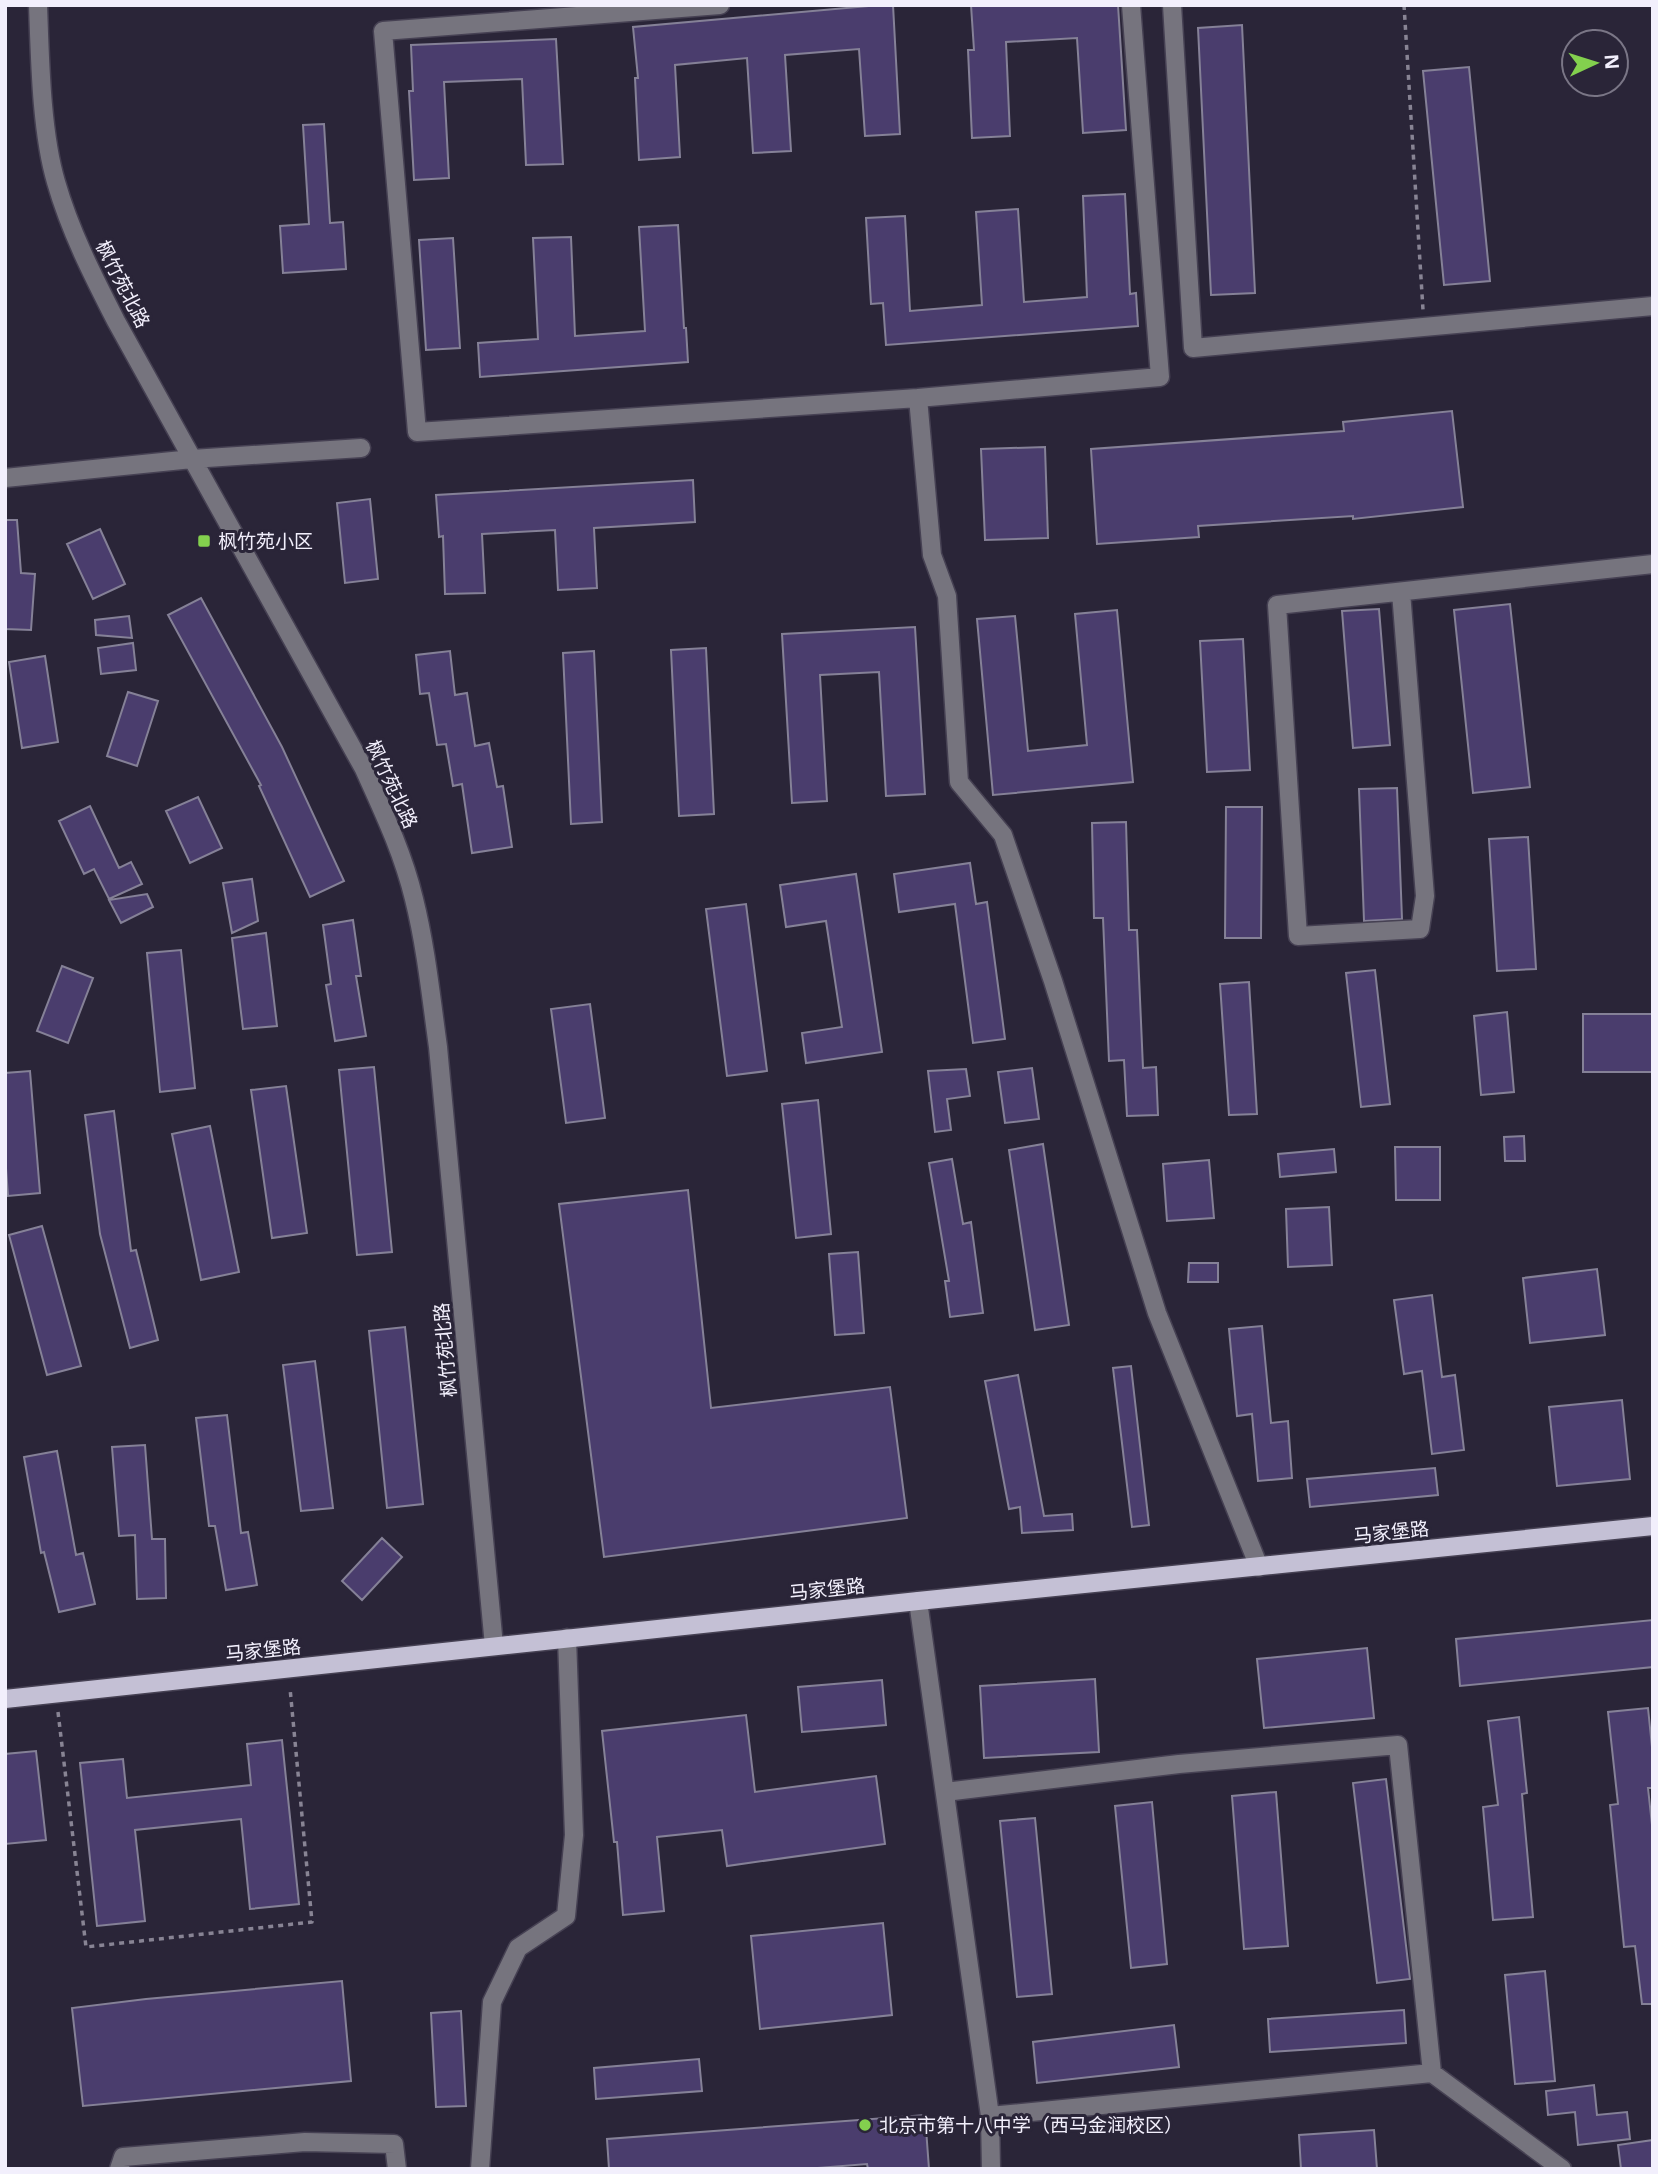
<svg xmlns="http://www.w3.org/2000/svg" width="1658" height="2174" font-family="'Open Sans','Noto Sans SC',sans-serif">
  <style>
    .building { fill: #4a3d6d; stroke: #858197; stroke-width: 2 }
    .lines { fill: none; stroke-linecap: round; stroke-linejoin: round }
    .minor-casing { stroke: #464153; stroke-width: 21 }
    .major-casing { stroke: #464153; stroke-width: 21 }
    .path { stroke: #888494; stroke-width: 3.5; stroke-dasharray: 5 5; stroke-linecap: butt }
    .minor { stroke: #76747e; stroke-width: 18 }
    .major { stroke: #c4c0d5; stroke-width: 18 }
    .poi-dot { fill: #83d04e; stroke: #2a2538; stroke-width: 2.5 }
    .labels { text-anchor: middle; stroke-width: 6; stroke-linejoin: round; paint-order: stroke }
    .street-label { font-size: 19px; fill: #f2effc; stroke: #2a2538 }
    .poi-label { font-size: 19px; fill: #f2effc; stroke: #2a2538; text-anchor: start }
  </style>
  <rect width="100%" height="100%" fill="#2a2538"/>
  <path class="building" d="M880 5H893L900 134 865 136 859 49 785 55 791 151 753 153 747 58 675 65 680 157 639 160 635 78H638L633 27Z
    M971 5H1118L1126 130 1083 133 1077 38 1006 42 1010 136 972 138 968 50H974Z
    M1242 25 1255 293 1211 295 1198 28Z
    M556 39 563 164 526 165 522 79 444 82 449 178 414 180 409 91H413L411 45Z
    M1469 67 1490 281 1444 285 1423 71Z
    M324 124 330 223 343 222 346 269 283 273 280 226 309 224 303 125Z
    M1125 194 1130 294 1136 293 1138 326 886 345 883 303 871 304 866 218 905 216 910 311 982 305 976 212 1018 209 1024 302 1087 297 1083 196Z
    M678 225 684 328H686L688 362 480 377 478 343 538 339 533 238 571 237 575 336 645 331 639 227Z
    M453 238 460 348 426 350 419 240Z
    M1452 411 1463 507 1353 519V516L1198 526 1199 537 1097 544 1091 449 1344 431 1343 422Z
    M1045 447 1048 538 985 540 981 449Z
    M693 480 695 522 594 528 597 588 558 590 555 530 482 534 485 593 445 594 443 536 439 537 436 495Z
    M370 499 378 579 345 583 337 503Z
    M5 520H17L21 573 35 574 31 630 5 629Z
    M100 529 125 584 93 599 67 544Z
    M201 598 282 747 344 881 310 897 259 786 261 785 168 615Z
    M1510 604 1530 787 1473 793 1454 610Z
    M1379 609 1390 745 1353 748 1342 611Z
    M1117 610 1133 782 993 795 977 619 1015 616 1028 751 1087 745 1075 614Z
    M129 616 132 638 96 635 95 620Z
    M915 627 925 794 886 796 879 672 820 675 827 801 792 803 782 634Z
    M1243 639 1250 770 1207 772 1200 641Z
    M133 643 136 670 101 674 98 648Z
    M706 648 714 814 679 816 671 650Z
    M450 651 455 695 467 693 475 746 489 743 497 787 503 786 512 847 472 853 462 784 453 786 446 744 437 745 429 693 420 694 416 655Z
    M594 651 602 822 571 824 563 653Z
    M45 656 58 742 22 748 9 662Z
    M128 692 158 701 137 766 107 756Z
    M1397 788 1402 919 1364 921 1359 789Z
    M198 797 222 848 190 863 166 811Z
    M90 806 119 868 131 862 142 884 109 899 94 869 84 874 59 821Z
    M1226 807H1262L1261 938H1225Z
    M1126 822 1129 930H1137L1143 1068 1156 1067 1158 1115 1127 1116 1124 1060 1109 1061 1103 918H1094L1092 823Z
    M1528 837 1536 969 1497 971 1489 839Z
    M970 863 976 904 987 902 1005 1039 973 1043 955 904 899 912 894 874Z
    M856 874 882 1052 806 1063 802 1033 842 1027 826 921 786 927 780 885Z
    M252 879 258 921 232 933 223 883Z
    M147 894 153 907 121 923 109 900Z
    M746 904 767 1071 727 1076 706 909Z
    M353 920 361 976H356L366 1036 335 1041 326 985 331 984 323 925Z
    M266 933 277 1026 243 1029 232 938Z
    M181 950 195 1088 160 1092 147 953Z
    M62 966 93 978 68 1043 37 1031Z
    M1375 970 1390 1104 1361 1107 1346 973Z
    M1249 982 1257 1114 1229 1115 1220 984Z
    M590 1004 605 1118 566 1123 551 1009Z
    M1507 1012 1514 1092 1481 1095 1474 1016Z
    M1583 1014H1653V1072H1583Z
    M374 1067 392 1252 357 1255 339 1070Z
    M1032 1068 1039 1119 1005 1123 998 1072Z
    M966 1069 970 1096 947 1099 951 1130 935 1132 928 1071Z
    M30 1071 40 1193 8 1196 5 1154V1073Z
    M286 1086 307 1233 272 1238 251 1090Z
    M818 1100 831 1234 796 1238 782 1104Z
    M114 1111 131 1251 136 1250 158 1340 130 1348 100 1234 85 1115Z
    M210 1126 239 1272 201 1280 172 1134Z
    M1524 1136 1525 1161H1505L1504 1137Z
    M1043 1144 1069 1325 1035 1330 1009 1150Z
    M1395 1147H1440V1200H1396Z
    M1334 1149 1336 1172 1280 1177 1278 1154Z
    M952 1159 963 1224 971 1222 983 1313 950 1317 945 1281H949L929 1163Z
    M1209 1160 1214 1218 1167 1221 1163 1164Z
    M688 1190 711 1408 890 1387 907 1518 604 1557 559 1204Z
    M1329 1207 1332 1265 1288 1267 1286 1209Z
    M42 1226 81 1366 47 1375 9 1235Z
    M858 1252 864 1333 835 1335 829 1254Z
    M1189 1263H1218V1282H1188Z
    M1597 1269 1605 1335 1530 1343 1523 1278Z
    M1432 1295 1442 1377 1455 1375 1464 1450 1432 1454 1422 1371 1404 1374 1394 1300Z
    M1262 1326 1271 1423 1288 1421 1292 1478 1258 1481 1252 1414 1237 1416 1229 1329Z
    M405 1327 423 1504 387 1508 369 1331Z
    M315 1361 333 1508 301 1511 283 1365Z
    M1131 1366 1149 1525 1132 1527 1113 1368Z
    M1018 1375 1044 1516 1072 1514 1073 1530 1022 1533 1020 1507 1009 1509 985 1381Z
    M1622 1400 1630 1479 1557 1486 1549 1407Z
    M227 1415 241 1533 248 1532 257 1585 226 1590 215 1526H209L196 1418Z
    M145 1445 152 1539H165L166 1598 137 1599 135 1535 119 1536 112 1447Z
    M57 1451 76 1555 83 1553 95 1604 59 1612 44 1552 41 1553 24 1457Z
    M1435 1468 1438 1495 1310 1507 1307 1479Z
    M382 1538 402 1557 362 1600 342 1581Z
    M1653 1620V1667L1460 1686 1456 1639Z
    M1367 1648 1374 1718 1264 1728 1257 1659Z
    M1095 1679 1099 1752 984 1758 980 1686Z
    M882 1680 886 1725 802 1732 798 1687Z
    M1648 1708 1653 1757V1788H1648L1653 1834V2004H1642L1635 1946 1624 1947 1610 1805 1618 1804 1608 1712Z
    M746 1715 755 1792 876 1776 885 1844 727 1866 722 1830 657 1837 664 1911 623 1915 617 1842H614L602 1731Z
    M1519 1717 1527 1793 1522 1794 1533 1917 1493 1920 1483 1807 1498 1805 1488 1721Z
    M282 1740 299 1904 250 1909 241 1819 135 1830 145 1921 97 1926 80 1763 123 1759 127 1798 251 1785 247 1744Z
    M36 1751 46 1840 5 1844V1754Z
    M1386 1779 1410 1979 1377 1983 1353 1783Z
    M1276 1792 1288 1946 1244 1949 1232 1796Z
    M1152 1802 1167 1964 1131 1968 1115 1806Z
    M1035 1818 1052 1994 1017 1997 1000 1821Z
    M883 1923 892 2015 760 2029 751 1936Z
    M1545 1971 1555 2081 1515 2084 1505 1975Z
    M342 1981 351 2081 83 2106 72 2008 146 1999Z
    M1404 2010 1406 2043 1270 2052 1268 2019Z
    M461 2011 466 2106 436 2107 431 2013Z
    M1174 2025 1179 2067 1037 2083 1033 2042Z
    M699 2059 702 2091 596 2099 594 2068Z
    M1594 2085 1597 2115 1627 2112 1630 2139 1578 2145 1575 2112 1548 2115 1546 2091Z
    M925 2115 929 2169H868L867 2164 805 2169H609L607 2139Z
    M1374 2130 1377 2169H1301L1299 2135Z
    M1653 2140V2169H1621L1618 2145Z"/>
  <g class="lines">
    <defs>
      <path id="minor" d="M38 5C40 59 41 131 56 182 70 231 93 276 116 321L364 769C383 811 403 853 414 899 426 947 431 997 438 1047L494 1646
        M720 5 383 31 417 432 918 398 1160 377 1131 5
        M1172 5 1193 348 1653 306
        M918 398 932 555 947 596 959 782 1003 835 1053 981 1157 1313 1259 1567
        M5 478 192 459 361 448
        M1401 592 1425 896 1420 929 1298 936 1277 605 1653 564
        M918 1601 990 2116 991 2169
        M945 1792 1179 1764 1398 1745 1432 2073 1562 2169
        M990 2116 1432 2073
        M119 2169 123 2157 305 2142 394 2144 397 2169
        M480 2169 492 2002 518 1948 566 1916 574 1835 567 1638"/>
      <path id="major" d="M5 1699 918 1601 1653 1526"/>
    </defs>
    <use href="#minor" class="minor-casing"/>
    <use href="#major" class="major-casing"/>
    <path class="path" d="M1404 5 1423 310
      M58 1712 86 1947 312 1922 290 1688"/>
    <use href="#minor" class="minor"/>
    <use href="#major" class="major"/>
  </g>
  <g class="poi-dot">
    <rect x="197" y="534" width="14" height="14" rx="3.5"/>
    <circle cx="865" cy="2125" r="7"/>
  </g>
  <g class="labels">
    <g class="street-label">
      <text transform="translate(123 284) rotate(63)" y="7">枫竹苑北路</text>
      <text transform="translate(392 784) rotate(65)" y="7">枫竹苑北路</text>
      <text transform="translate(445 1350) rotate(-95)" y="7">枫竹苑北路</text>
      <text transform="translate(1391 1532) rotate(-6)" y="7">马家堡路</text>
      <text transform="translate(827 1589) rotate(-6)" y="7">马家堡路</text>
      <text transform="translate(263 1650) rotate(-6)" y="7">马家堡路</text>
    </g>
    <g class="poi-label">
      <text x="218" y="548">枫竹苑小区</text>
      <text x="879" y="2132">北京市第十八中学（西马金润校区）</text>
    </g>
  </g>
  <rect width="1658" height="2174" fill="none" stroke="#f2effc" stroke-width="14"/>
  <g transform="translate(1595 63) rotate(86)"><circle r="33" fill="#2a2538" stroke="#7a7686" stroke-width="2"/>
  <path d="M0-5L12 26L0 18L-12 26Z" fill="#83d04e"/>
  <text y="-10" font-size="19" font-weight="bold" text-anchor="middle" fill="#f2effc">N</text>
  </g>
</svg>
